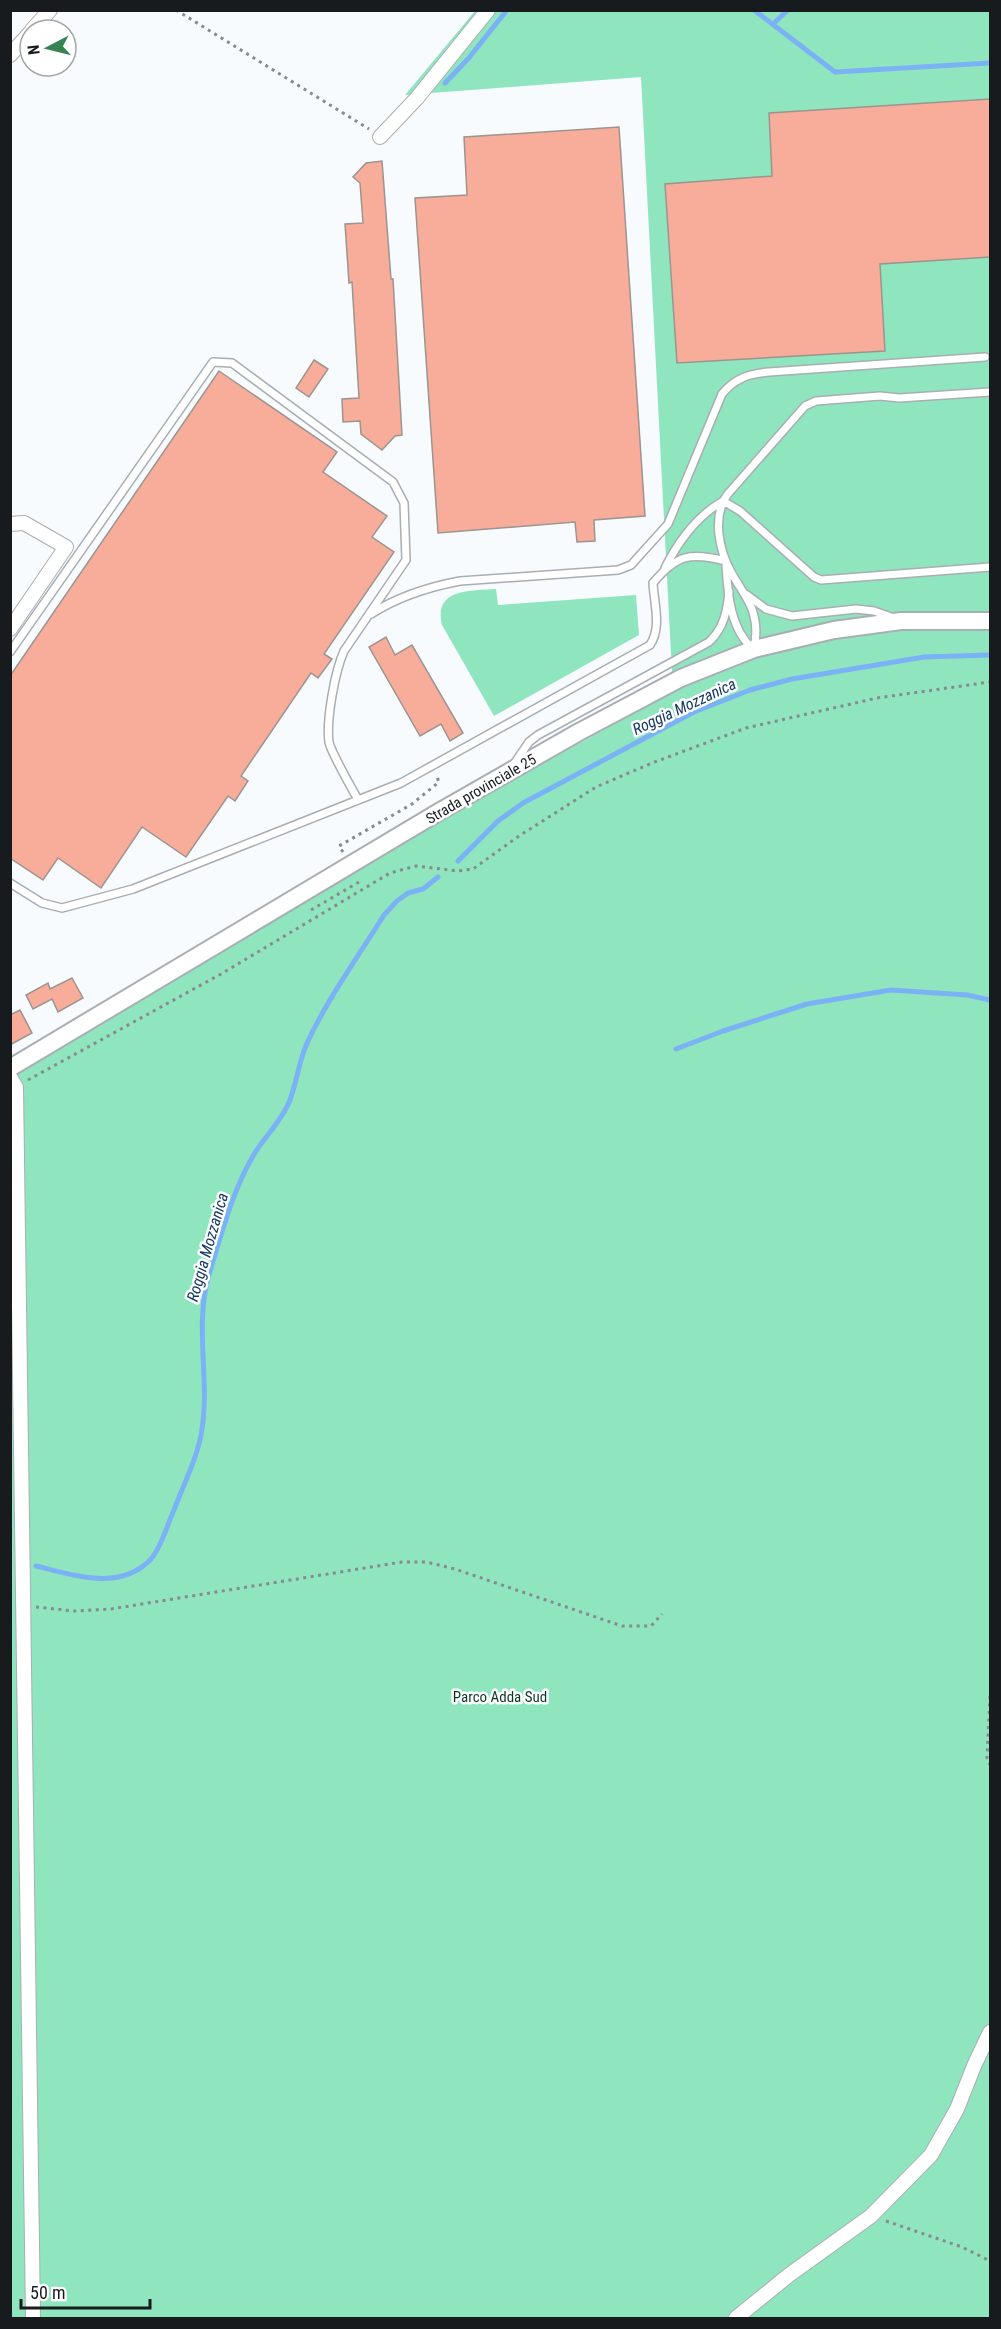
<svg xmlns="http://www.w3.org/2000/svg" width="1001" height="2329" font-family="'Roboto Condensed',sans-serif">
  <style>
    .green { fill: #8fe6be }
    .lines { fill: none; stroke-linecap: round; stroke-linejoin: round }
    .stream { stroke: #7bb2f6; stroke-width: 5 }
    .building { fill: #f7ad99; stroke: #9c9491; stroke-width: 1.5 }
    .service-casing { stroke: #a8aeb4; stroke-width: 10 }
    .minor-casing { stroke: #a8aeb4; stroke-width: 16 }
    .tertiary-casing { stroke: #a8aeb4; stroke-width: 20 }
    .path { stroke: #888b8e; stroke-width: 3; stroke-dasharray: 3 4.5; stroke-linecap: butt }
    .service { stroke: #fff; stroke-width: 7 }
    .minor { stroke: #fff; stroke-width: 14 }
    .tertiary { stroke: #fff; stroke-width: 16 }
    .labels { text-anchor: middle; stroke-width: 5; stroke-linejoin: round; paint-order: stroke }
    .street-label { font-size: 15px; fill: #181b1d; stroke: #fff }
    .park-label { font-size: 15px; fill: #0a3726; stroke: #fff }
    .water-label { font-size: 16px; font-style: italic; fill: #133863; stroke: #fff }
  </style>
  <rect width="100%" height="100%" fill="#f7fbfe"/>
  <path class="green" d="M475 11H990V2318H11L10 1075 215 956 454 812 673 692 641 77 405 95Z
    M496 589 498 605 636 595 639 635 494 716 442 625C433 588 471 591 496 589Z"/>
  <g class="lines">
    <path class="stream" d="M754 10 835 72 990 63
      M773 24 788 10
      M445 83 468 59 507 10
      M458 861 498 821 523 803 694 712 750 690 792 679 924 657 990 655
      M676 1049 723 1031 807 1004 891 990 967 995 990 1000
      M36 1566C74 1575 120 1592 151 1559 162 1546 167 1525 174 1510 184 1483 198 1457 202 1429 210 1378 194 1326 209 1275 221 1236 232 1192 253 1156 264 1137 282 1121 290 1100 297 1081 299 1061 307 1043 328 998 358 957 384 915L397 901 408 893 423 889 438 877"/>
  </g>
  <path class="building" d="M990 99V257L880 264 885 351 677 363 665 184 772 176 769 113Z
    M619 127 645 516 594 520 595 541 577 542 575 522 438 533 415 198 467 195 464 137Z
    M382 161 391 279H393L402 435 395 436 382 450 361 434 360 421 343 422 342 399 359 398 352 282 349 283 345 224 363 223 360 183 353 177 366 163Z
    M314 360 328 369 309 397 296 388Z
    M219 371 337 452 323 472 387 516 372 537 394 552 324 654 332 659 318 678 311 673 241 776 248 781 235 801 228 796 186 857 142 827 101 888 58 858 43 880 10 858V676Z
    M386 637 395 655 412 645 463 733 450 741 441 724 420 736 369 647Z
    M72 978 83 998 58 1012 52 999 33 1009 26 995 48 983 50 989Z
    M20 1010 32 1033 10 1045V1015Z"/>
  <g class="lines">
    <defs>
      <path id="service" d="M723 501 740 511 814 577 821 580 990 567
        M726 566C728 594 730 628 752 648
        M665 568C678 542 697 516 723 501
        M747 595 766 609 792 616 856 609 874 611 894 618
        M371 614C399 596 428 587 460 581L618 570 631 565 668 524 722 394C735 378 749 374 769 372L985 357
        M754 647C757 635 756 621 752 609 747 596 738 585 731 572 719 550 712 517 727 495L805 406 816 401 880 396 899 398 990 392
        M10 652 213 362 232 363 393 482 404 503 406 560 344 651C335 671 326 720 329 742 331 753 352 788 358 800
        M514 764 529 742 538 735 709 642C724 628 727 611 729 592
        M10 883 42 903 62 908 133 889 401 783 650 645C662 627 654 604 653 583 677 554 691 552 726 561"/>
      <path id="minor" d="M32 30 50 10
        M10 55 30 33
        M380 137 417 98 488 10
        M10 524 24 523 66 547 10 629
        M10 1077 16 1087 33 2318
        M736 2318 789 2275 871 2216 931 2155 957 2109 974 2066 990 2032"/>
      <path id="tertiary" d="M10 1068 437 813 579 732 681 678 754 649 834 630 901 621H990"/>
    </defs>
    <use href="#service" class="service-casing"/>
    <use href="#minor" class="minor-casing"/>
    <use href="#tertiary" class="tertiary-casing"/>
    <path class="path" d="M176 10 369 129
      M343 852 339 846 412 804 439 782 437 777
      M311 910 359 882 358 879
      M28 1080 221 974 390 873 416 866 458 871 473 869 519 836 596 787 652 763 746 728 877 698 990 682
      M36 1607 74 1611 111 1609 402 1562H426L455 1569 622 1626H651L662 1614
      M990 1696 987 1758 990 1765
      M886 2221 962 2247 990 2261"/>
    <use href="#service" class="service"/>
    <use href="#minor" class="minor"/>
    <use href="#tertiary" class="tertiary"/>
  </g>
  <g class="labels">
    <g class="street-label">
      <text transform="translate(481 789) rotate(-30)" y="5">Strada provinciale 25</text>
    </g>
    <g class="park-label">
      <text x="500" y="1702">Parco Adda Sud</text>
    </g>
    <g class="water-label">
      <text transform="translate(684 706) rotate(-25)" y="6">Roggia Mozzanica</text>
      <text transform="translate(207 1247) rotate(-74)" y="6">Roggia Mozzanica</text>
    </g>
  </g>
  <rect width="1001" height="2329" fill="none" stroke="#181b1d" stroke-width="24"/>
  <g transform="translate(48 48) rotate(263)"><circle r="28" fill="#ffffff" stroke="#a3a4a5" stroke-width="1.5"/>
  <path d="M0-4.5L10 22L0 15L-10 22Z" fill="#368453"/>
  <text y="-9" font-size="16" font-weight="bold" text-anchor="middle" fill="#181b1d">N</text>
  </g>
  <path d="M21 2299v9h129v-9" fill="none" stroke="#181b1d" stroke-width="3"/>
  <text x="30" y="2299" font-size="18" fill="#181b1d" stroke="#ffffff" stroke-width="4.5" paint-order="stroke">50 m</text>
</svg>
